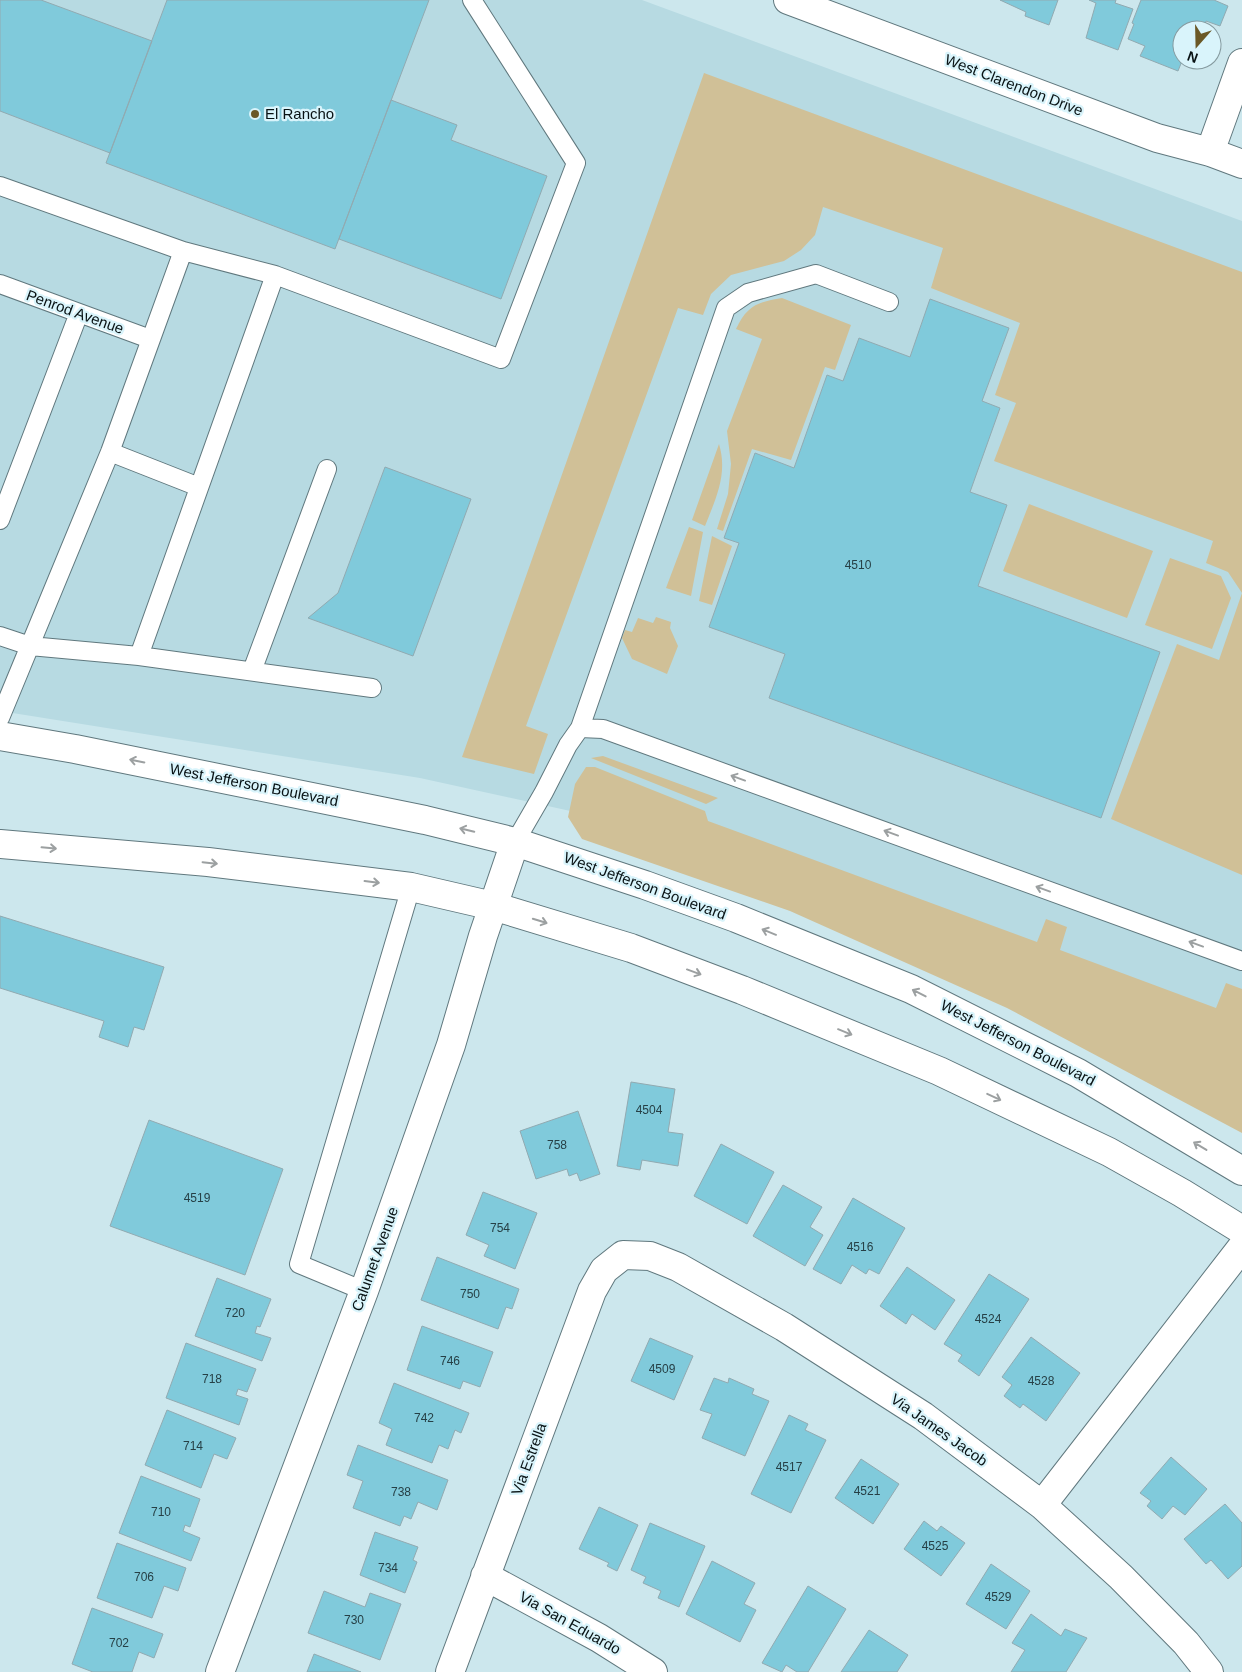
<svg xmlns="http://www.w3.org/2000/svg" width="1242" height="1672" font-family="Arial,sans-serif">
  <style>
    .built { fill: #b7dae2 }
    .green { fill: #d0c097 }
    .building { fill: #80cadb; stroke: #91aab1 }
    .lines { fill: none; stroke-linecap: round; stroke-linejoin: round }
    .service-casing { stroke: #60787e; stroke-width: 20 }
    .minor-casing { stroke: #60787e; stroke-width: 30 }
    .secondary-casing { stroke: #60787e; stroke-width: 30 }
    .service { stroke: #fff; stroke-width: 18 }
    .minor { stroke: #fff; stroke-width: 28 }
    .secondary { stroke: #fff; stroke-width: 28 }
    .oneway { stroke: #9ca0a1 }
    .poi-dot { fill: #6a5826; stroke: #d9f4fb; stroke-width: 2 }
    .labels { text-anchor: middle; stroke-width: 4.5; stroke-linejoin: round; paint-order: stroke }
    .number-label { font-size: 12px; fill: #264046 }
    .street-label { font-size: 15px; fill: #081214; stroke: #d9f4fb }
    .poi-label { font-size: 15px; fill: #081214; stroke: #d9f4fb; text-anchor: start }
  </style>
  <rect width="100%" height="100%" fill="#cce7ed"/>
  <path class="built" d="M0 0H642L1242 221V1107L584 814 420 778 0 711Z"/>
  <path class="green" d="M704 73 1242 272V875L1111 819 1177 644 1219 660 1242 593 1228 572 1206 563 1213 541 994 461 1016 403 995 395 1020 323 931 288 943 248 823 207 815 235 801 250 784 261 731 275 711 294 703 315 678 308 526 726 548 734 534 774 462 757Z
    M782 298 851 325 835 370 825 367 791 460 752 449 723 531 717 529 728 494 731 464 727 431 762 339 736 329C747 306 757 302 782 298Z
    M719 444C728 474 716 498 705 526L692 520Z
    M1029 504 1153 551 1127 618 1003 571Z
    M689 527 703 532 691 596 666 588Z
    M712 536 732 546 712 605 699 601Z
    M1170 558 1221 576 1231 598 1212 649 1145 625Z
    M656 617 671 622 670 628 678 646 667 674 632 659 622 638 625 630 632 632 638 618 653 623Z
    M603 756 718 798 706 804 591 758Z
    M586 767H595L705 811 708 821 1037 942 1046 919 1067 927 1060 950 1216 1008 1226 983 1242 989V1133L1007 1008 790 911 582 839 568 817 575 784Z"/>
  <path class="building" d="M0 0H41L152 41 110 153 0 111Z
    M167 0H429L335 249 106 163Z
    M1000 0H1058L1049 25 1025 16 1026 12Z
    M1089 0H1116L1115 3 1133 9 1118 50 1086 38 1096 3Z
    M1141 0H1214L1228 6 1220 26 1206 21 1203 30H1182V60H1190L1189 63 1182 61 1178 71 1140 56 1145 46 1128 39 1134 24 1132 23Z
    M391 100 457 125 451 140 547 176 501 299 339 239Z
    M930 299 1009 328 982 401 1000 408 970 492 1007 505 978 586 1160 652 1101 818 769 698 785 654 709 627 739 543 724 538 755 453 794 468 827 375 843 381 859 338 910 357Z
    M385 467 471 499 413 656 308 618 338 593Z
    M0 916 164 967 144 1030 134 1027 128 1047 99 1037 104 1021 0 988Z
    M631 1082 675 1089 668 1132 683 1134 678 1166 642 1160 640 1170 617 1166Z
    M578 1111 600 1174 580 1181 577 1173 569 1176 567 1169 536 1179 520 1131Z
    M149 1120 283 1169 245 1275 110 1226Z
    M721 1144 774 1172 747 1224 694 1196Z
    M783 1185 822 1207 810 1227 823 1235 805 1266 753 1236Z
    M483 1192 537 1213 515 1269 484 1256 489 1245 466 1235Z
    M853 1198 905 1228 879 1274 869 1269 866 1274 852 1265 841 1284 813 1269Z
    M437 1257 519 1289 512 1309 506 1307 498 1329 421 1300Z
    M907 1267 955 1300 935 1330 912 1314 906 1324 880 1306Z
    M989 1274 1029 1299 979 1376 958 1361 962 1355 944 1344Z
    M217 1278 271 1299 260 1327 257 1326 255 1333 271 1338 262 1361 195 1336Z
    M422 1326 493 1352 480 1387 463 1381 460 1389 407 1370Z
    M1031 1337 1080 1373 1046 1421 1023 1404 1020 1408 1004 1396 1012 1385 1002 1377Z
    M650 1338 693 1356 674 1400 631 1381Z
    M186 1343 256 1369 247 1392 238 1389 236 1395 248 1399 239 1425 166 1398Z
    M714 1378 728 1383 729 1378 754 1389 752 1394 769 1401 745 1456 702 1438 712 1414 700 1410Z
    M394 1383 469 1413 461 1433 455 1430 448 1449 439 1445 432 1463 386 1445 392 1429 379 1423Z
    M167 1410 236 1438 227 1459 214 1454 201 1488 145 1465Z
    M789 1415 808 1424 805 1430 826 1440 791 1513 751 1494Z
    M358 1445 448 1480 437 1510 418 1502 411 1519 404 1516 400 1526 353 1508 363 1481 347 1475Z
    M1171 1457 1207 1489 1185 1515 1173 1506 1162 1519 1147 1506 1151 1501 1140 1493Z
    M861 1459 899 1484 873 1524 835 1498Z
    M141 1476 200 1499 190 1527 185 1525 183 1531 200 1538 191 1561 119 1533Z
    M1225 1504 1242 1523V1566L1228 1579 1211 1560 1206 1564 1184 1539Z
    M599 1507 638 1525 617 1571 607 1566 609 1563 579 1549Z
    M924 1521 937 1531 941 1526 965 1543 941 1576 904 1549Z
    M650 1523 705 1546 679 1607 658 1598 661 1591 643 1583 646 1577 631 1570Z
    M375 1532 418 1547 413 1560 417 1562 405 1593 360 1575Z
    M117 1543 186 1568 178 1591 164 1586 152 1618 97 1598Z
    M712 1561 755 1583 744 1604 756 1610 740 1642 686 1614Z
    M991 1564 1030 1591 1006 1629 966 1604Z
    M808 1586 846 1609 808 1672H797L786 1665 782 1672 762 1663Z
    M324 1591 365 1607 370 1593 401 1604 380 1660 308 1633Z
    M92 1608 163 1634 154 1658 139 1652 132 1672H93L72 1664Z
    M1031 1614 1061 1636 1065 1629 1087 1638 1066 1672H1011L1025 1650 1012 1643Z
    M869 1630 908 1655 897 1672H841Z
    M314 1654 361 1672H307Z"/>
  <g class="lines">
    <defs>
      <path id="service" d="M0 186 183 251 110 452 0 718
        M183 251 275 275 501 359 576 163 472 0
        M0 284 150 339
        M110 452 199 487
        M0 520 79 313
        M0 636 30 646 139 656 275 275
        M139 656 372 688
        M252 671 327 469
        M580 728 603 729 1242 961
        M515 842 544 792 568 745 580 728 726 308 748 293 816 274 889 302
        M364 1291 299 1264 411 887"/>
      <path id="minor" d="M788 0 1157 138 1210 152 1242 164
        M1210 152 1242 63
        M1042 1505 1242 1247
        M485 1576 599 1638 653 1672
        M220 1672 364 1291 451 1045 483 936 515 842
        M450 1672 592 1291 604 1270 623 1255 650 1256 678 1267 784 1327 923 1416 1042 1505 1121 1577 1186 1643 1209 1672"/>
      <path id="secondary" d="M0 736 75 749 425 820 515 842 645 885 736 918 911 989 1078 1073 1242 1171
        M0 844 208 862 411 887 493 906 631 948 742 990 939 1071 1109 1152 1182 1193 1242 1230"/>
    </defs>
    <use href="#service" class="service-casing"/>
    <use href="#minor" class="minor-casing"/>
    <use href="#secondary" class="secondary-casing"/>
    <use href="#service" class="service"/>
    <use href="#minor" class="minor"/>
    <use href="#secondary" class="secondary"/>
  </g>
  <defs><path id="oneway-shaft" d="M-6 0H5M1.5-3L5.5 0L1.5 3" fill="none" stroke-width="1.6" stroke-linecap="round" stroke-linejoin="round" transform="scale(1.25)"/></defs>
  <g class="oneway">
    <use href="#oneway-shaft" transform="translate(137 761) rotate(-169)"/>
    <use href="#oneway-shaft" transform="translate(738 778) rotate(-160)"/>
    <use href="#oneway-shaft" transform="translate(467 830) rotate(-166)"/>
    <use href="#oneway-shaft" transform="translate(891 833) rotate(-160)"/>
    <use href="#oneway-shaft" transform="translate(49 848) rotate(5)"/>
    <use href="#oneway-shaft" transform="translate(210 863) rotate(6)"/>
    <use href="#oneway-shaft" transform="translate(372 882) rotate(7)"/>
    <use href="#oneway-shaft" transform="translate(1043 889) rotate(-160)"/>
    <use href="#oneway-shaft" transform="translate(540 921) rotate(17)"/>
    <use href="#oneway-shaft" transform="translate(769 932) rotate(-158)"/>
    <use href="#oneway-shaft" transform="translate(1196 944) rotate(-160)"/>
    <use href="#oneway-shaft" transform="translate(694 972) rotate(20)"/>
    <use href="#oneway-shaft" transform="translate(919 993) rotate(-153)"/>
    <use href="#oneway-shaft" transform="translate(845 1032) rotate(22)"/>
    <use href="#oneway-shaft" transform="translate(994 1097) rotate(25)"/>
    <use href="#oneway-shaft" transform="translate(1200 1146) rotate(-149)"/>
  </g>
  <circle class="poi-dot" cx="255" cy="114" r="5"/>
  <g class="labels">
    <g class="number-label">
      <text x="858" y="569">4510</text>
      <text x="649" y="1114">4504</text>
      <text x="557" y="1149">758</text>
      <text x="197" y="1202">4519</text>
      <text x="500" y="1232">754</text>
      <text x="860" y="1251">4516</text>
      <text x="470" y="1298">750</text>
      <text x="235" y="1317">720</text>
      <text x="988" y="1323">4524</text>
      <text x="450" y="1365">746</text>
      <text x="662" y="1373">4509</text>
      <text x="212" y="1383">718</text>
      <text x="1041" y="1385">4528</text>
      <text x="424" y="1422">742</text>
      <text x="193" y="1450">714</text>
      <text x="789" y="1471">4517</text>
      <text x="867" y="1495">4521</text>
      <text x="401" y="1496">738</text>
      <text x="161" y="1516">710</text>
      <text x="935" y="1550">4525</text>
      <text x="388" y="1572">734</text>
      <text x="144" y="1581">706</text>
      <text x="998" y="1601">4529</text>
      <text x="354" y="1624">730</text>
      <text x="119" y="1647">702</text>
    </g>
    <g class="street-label">
      <text transform="translate(1014 85) rotate(21)" y="5">West Clarendon Drive</text>
      <text transform="translate(75 312) rotate(20)" y="5">Penrod Avenue</text>
      <text transform="translate(254 785) rotate(11)" y="5">West Jefferson Boulevard</text>
      <text transform="translate(645 886) rotate(20)" y="5">West Jefferson Boulevard</text>
      <text transform="translate(1018 1043) rotate(27)" y="5">West Jefferson Boulevard</text>
      <text transform="translate(375 1259) rotate(-70)" y="5">Calumet Avenue</text>
      <text transform="translate(939 1430) rotate(35)" y="5">Via James Jacob</text>
      <text transform="translate(529 1459) rotate(-70)" y="5">Via Estrella</text>
      <text transform="translate(570 1623) rotate(29)" y="5">Via San Eduardo</text>
    </g>
    <g class="poi-label">
      <text x="265" y="119">El Rancho</text>
    </g>
  </g>
  <g transform="translate(1197 45) rotate(200)"><circle r="24" fill="#d9f4fb" stroke="#859a9f"/>
  <path d="M0-4L9 19L0 12L-9 19Z" fill="#6a5826"/>
  <text y="-8" font-size="14" font-weight="bold" text-anchor="middle" fill="#081214">N</text>
  </g>
</svg>
